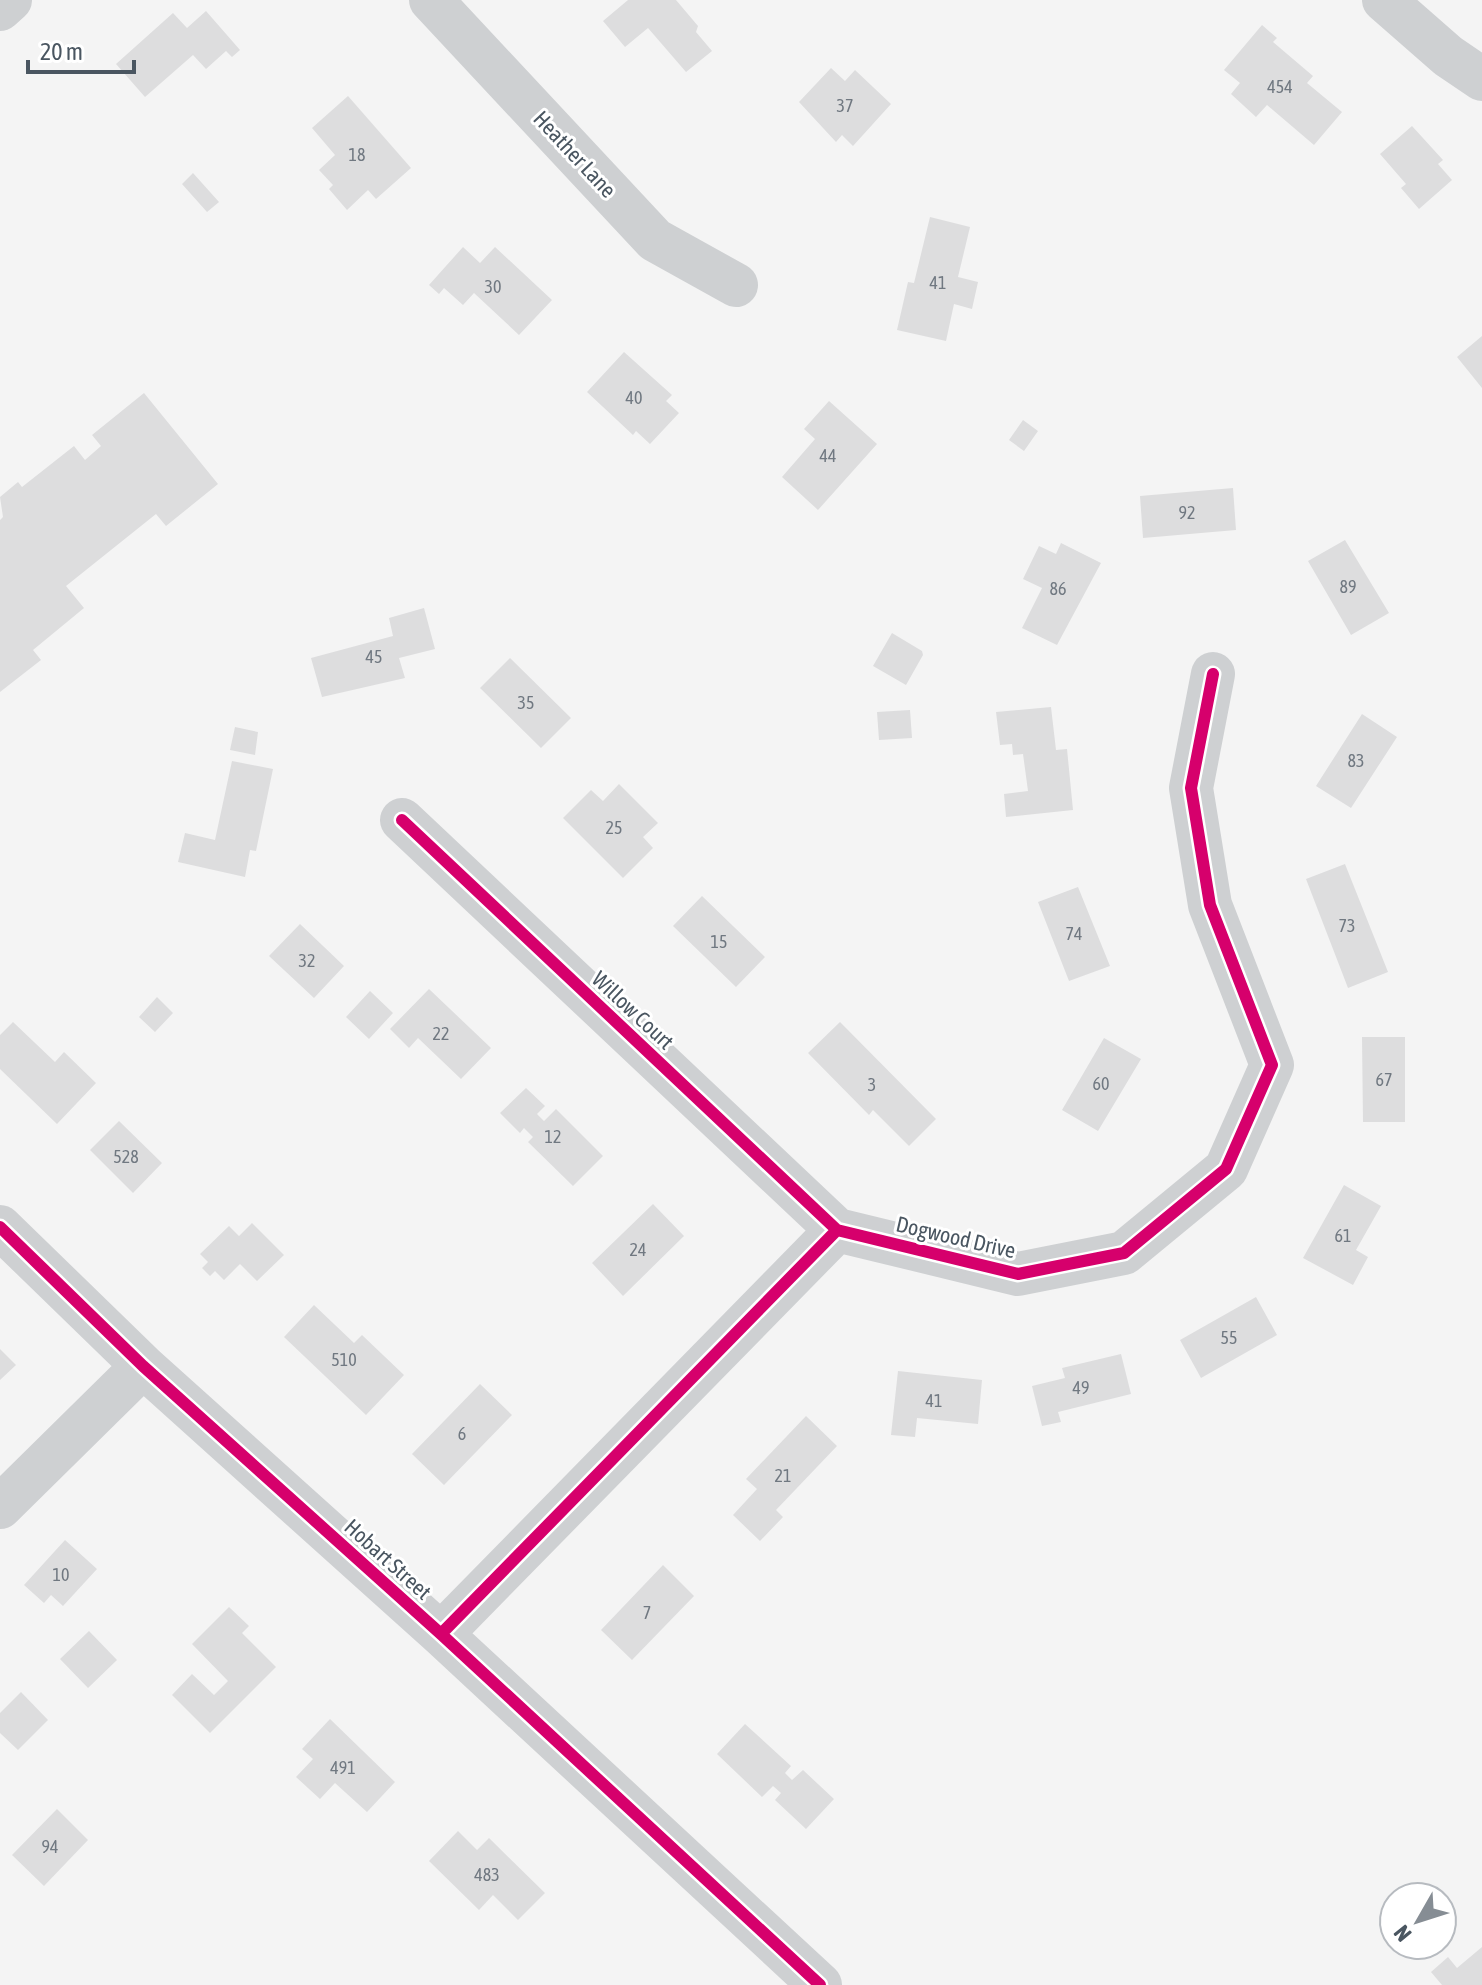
<svg xmlns="http://www.w3.org/2000/svg" width="1482" height="1985" font-family="'Asap Condensed',sans-serif">
  <style>
    .building { fill: #ddddde }
    .lines { fill: none; stroke-linecap: round; stroke-linejoin: round }
    .minor { stroke: #ced0d2; stroke-width: 44 }
    .cycleway-casing { stroke: #fff; stroke-width: 17 }
    .cycleway { stroke: #d6006c; stroke-width: 12 }
    .labels { text-anchor: middle; stroke-width: 6; stroke-linejoin: round; paint-order: stroke }
    .number-label { font-size: 18px; fill: #707881 }
    .street-label { font-size: 22px; fill: #4a5661; stroke: #fff }
  </style>
  <rect width="100%" height="100%" fill="#f4f4f4"/>
  <path class="building" d="M628 0H676L698 26 696 32 712 51 686 72 648 28 625 47 603 21Z
    M206 11 240 50 232 57 226 51 206 69 193 55 145 97 116 64 173 13 187 28Z
    M1262 25 1277 38 1273 42 1313 76 1307 83 1342 112 1314 145 1267 105 1256 117 1231 94 1240 83 1224 70Z
    M831 68 845 81 855 70 891 104 853 146 842 135 836 142 799 102Z
    M348 96 411 168 376 199 368 190 347 210 329 189 333 185 319 170 335 155 312 128Z
    M1412 126 1443 160 1438 164 1452 180 1419 209 1401 188 1406 184 1380 154Z
    M193 173 219 202 207 212 182 184Z
    M930 217 970 227 958 277 978 282 972 309 954 304 946 341 897 330 908 282 914 283Z
    M463 247 480 263 495 247 552 300 519 335 474 293 463 305 444 288 439 294 429 285Z
    M1482 336V388L1457 357Z
    M624 352 672 395 666 401 679 413 650 444 636 431 633 435 587 392Z
    M144 393 218 484 166 526 156 514 66 586 84 608 33 650 41 660 0 692V520L3 517 0 497 18 482 22 487 74 446 85 460 101 446 92 435Z
    M829 401 877 444 818 510 782 477 815 439 804 429Z
    M1023 420 1038 431 1024 451 1009 440Z
    M1233 488 1236 530 1143 538 1140 496Z
    M1345 540 1389 613 1351 635 1308 561Z
    M1061 543 1101 563 1057 645 1022 628 1042 588 1023 579 1039 546 1056 554Z
    M424 608 435 649 399 658 405 678 322 697 311 658 393 636 389 618Z
    M892 633 922 651 923 655 906 685 873 666Z
    M510 658 571 718 541 748 480 688Z
    M1051 707 1056 750 1067 749 1073 810 1006 817 1004 794 1028 791 1023 754 1013 755 1012 744 1000 745 996 712Z
    M910 710 912 738 879 740 877 712Z
    M1362 714 1397 737 1351 808 1316 786Z
    M235 727 258 732 255 755 230 750Z
    M232 761 273 769 256 851 250 850 245 877 178 862 185 833 215 840Z
    M619 784 658 823 643 837 653 848 623 878 563 818 591 790 603 801Z
    M1345 864 1388 972 1348 988 1306 879Z
    M1078 887 1110 966 1069 981 1038 902Z
    M702 896 765 957 736 987 673 926Z
    M300 924 344 966 314 998 269 956Z
    M429 989 491 1048 461 1079 418 1038 409 1048 390 1029Z
    M370 991 393 1013 369 1039 346 1017Z
    M157 997 173 1013 155 1032 139 1017Z
    M13 1022 55 1062 64 1052 96 1083 57 1124 0 1069V1035Z
    M840 1022 936 1119 909 1146 873 1110 869 1115 808 1053Z
    M1362 1037H1405V1122H1363Z
    M1104 1038 1141 1059 1098 1131 1062 1110Z
    M526 1088 545 1106 537 1114 544 1121 556 1109 603 1156 573 1186 528 1142 533 1137 524 1128 520 1133 500 1113Z
    M119 1121 162 1163 133 1193 90 1150Z
    M1344 1185 1381 1206 1356 1250 1368 1257 1353 1285 1303 1258Z
    M653 1204 684 1236 623 1296 592 1263Z
    M252 1223 284 1255 257 1281 240 1264 224 1280 215 1271 210 1276 202 1268 208 1262 200 1254 229 1226 239 1236Z
    M1256 1297 1277 1335 1201 1378 1180 1340Z
    M314 1305 354 1343 362 1335 404 1375 366 1415 284 1337Z
    M0 1349 16 1365 0 1380Z
    M1121 1354 1131 1394 1058 1412 1061 1422 1042 1426 1032 1386 1065 1378 1062 1368Z
    M898 1371 982 1380 978 1424 917 1418 915 1437 891 1435Z
    M480 1384 512 1415 444 1485 412 1454Z
    M806 1416 837 1446 776 1510 783 1517 760 1541 733 1515 757 1489 746 1479Z
    M65 1540 97 1569 63 1606 51 1595 44 1603 24 1585Z
    M663 1565 694 1596 632 1660 601 1630Z
    M229 1607 249 1626 242 1633 276 1667 210 1733 172 1695 192 1674 214 1695 228 1681 192 1644Z
    M89 1631 117 1660 88 1688 60 1659Z
    M21 1692 48 1720 18 1750 0 1733V1713Z
    M330 1719 395 1782 367 1812 335 1783 320 1799 296 1777 313 1759 302 1749Z
    M745 1724 791 1766 785 1773 792 1780 803 1770 834 1799 806 1829 775 1800 781 1793 773 1786 762 1797 717 1754Z
    M57 1809 88 1840 44 1886 12 1855Z
    M458 1831 477 1850 489 1838 545 1893 518 1920 493 1895 479 1910 429 1861Z
    M1482 1947V1985H1442L1431 1972 1448 1957 1457 1968Z"/>
  <g class="lines">
    <path class="minor" d="M431 0 655 240 736 285
      M1384 0 1448 56 1482 79
      M0 9 10 0
      M402 820 837 1230
      M0 1227 143 1366 441 1634 820 1985
      M0 1507 143 1366
      M441 1634 837 1230 1018 1274 1124 1253 1226 1169 1272 1065 1210 905 1191 788 1213 674"/>
    <defs>
      <path id="cycleway" d="M402 820 837 1230
        M0 1227 143 1366 441 1634 820 1985
        M441 1634 837 1230 1018 1274 1124 1253 1226 1169 1272 1065 1210 905 1191 788 1213 674"/>
    </defs>
    <use href="#cycleway" class="cycleway-casing"/>
    <use href="#cycleway" class="cycleway"/>
  </g>
  <g class="labels">
    <g class="number-label">
      <text x="1280" y="93">454</text>
      <text x="845" y="112">37</text>
      <text x="357" y="161">18</text>
      <text x="938" y="289">41</text>
      <text x="493" y="293">30</text>
      <text x="634" y="404">40</text>
      <text x="828" y="462">44</text>
      <text x="1187" y="519">92</text>
      <text x="1348" y="593">89</text>
      <text x="1058" y="595">86</text>
      <text x="374" y="663">45</text>
      <text x="526" y="709">35</text>
      <text x="1356" y="767">83</text>
      <text x="614" y="834">25</text>
      <text x="1347" y="932">73</text>
      <text x="1074" y="940">74</text>
      <text x="719" y="948">15</text>
      <text x="307" y="967">32</text>
      <text x="441" y="1040">22</text>
      <text x="1384" y="1086">67</text>
      <text x="1101" y="1090">60</text>
      <text x="872" y="1091">3</text>
      <text x="553" y="1143">12</text>
      <text x="126" y="1163">528</text>
      <text x="1343" y="1242">61</text>
      <text x="638" y="1256">24</text>
      <text x="1229" y="1344">55</text>
      <text x="344" y="1366">510</text>
      <text x="1081" y="1394">49</text>
      <text x="934" y="1407">41</text>
      <text x="462" y="1440">6</text>
      <text x="783" y="1482">21</text>
      <text x="61" y="1581">10</text>
      <text x="647" y="1619">7</text>
      <text x="343" y="1774">491</text>
      <text x="50" y="1853">94</text>
      <text x="487" y="1881">483</text>
    </g>
    <g class="street-label">
      <text transform="translate(575 154) rotate(47)" y="8">Heather Lane</text>
      <text transform="translate(633 1010) rotate(43)" y="8">Willow Court</text>
      <text transform="translate(956 1237) rotate(13)" y="8">Dogwood Drive</text>
      <text transform="translate(388 1559) rotate(42)" y="8">Hobart Street</text>
    </g>
  </g>
  <g transform="translate(1418 1921) rotate(231)"><circle r="38" fill="#ffffff" stroke="#b7bbc0" stroke-width="2"/>
  <path d="M0-6L14 30L0 20L-14 30Z" fill="#868d94"/>
  <text y="-12" font-size="22" font-weight="bold" text-anchor="middle" fill="#4a5661">N</text>
  </g>
  <path d="M28 60v12h106v-12" fill="none" stroke="#4a5661" stroke-width="4"/>
  <text x="40" y="60" font-size="24" fill="#4a5661" stroke="#ffffff" stroke-width="6" paint-order="stroke">20 m</text>
</svg>
